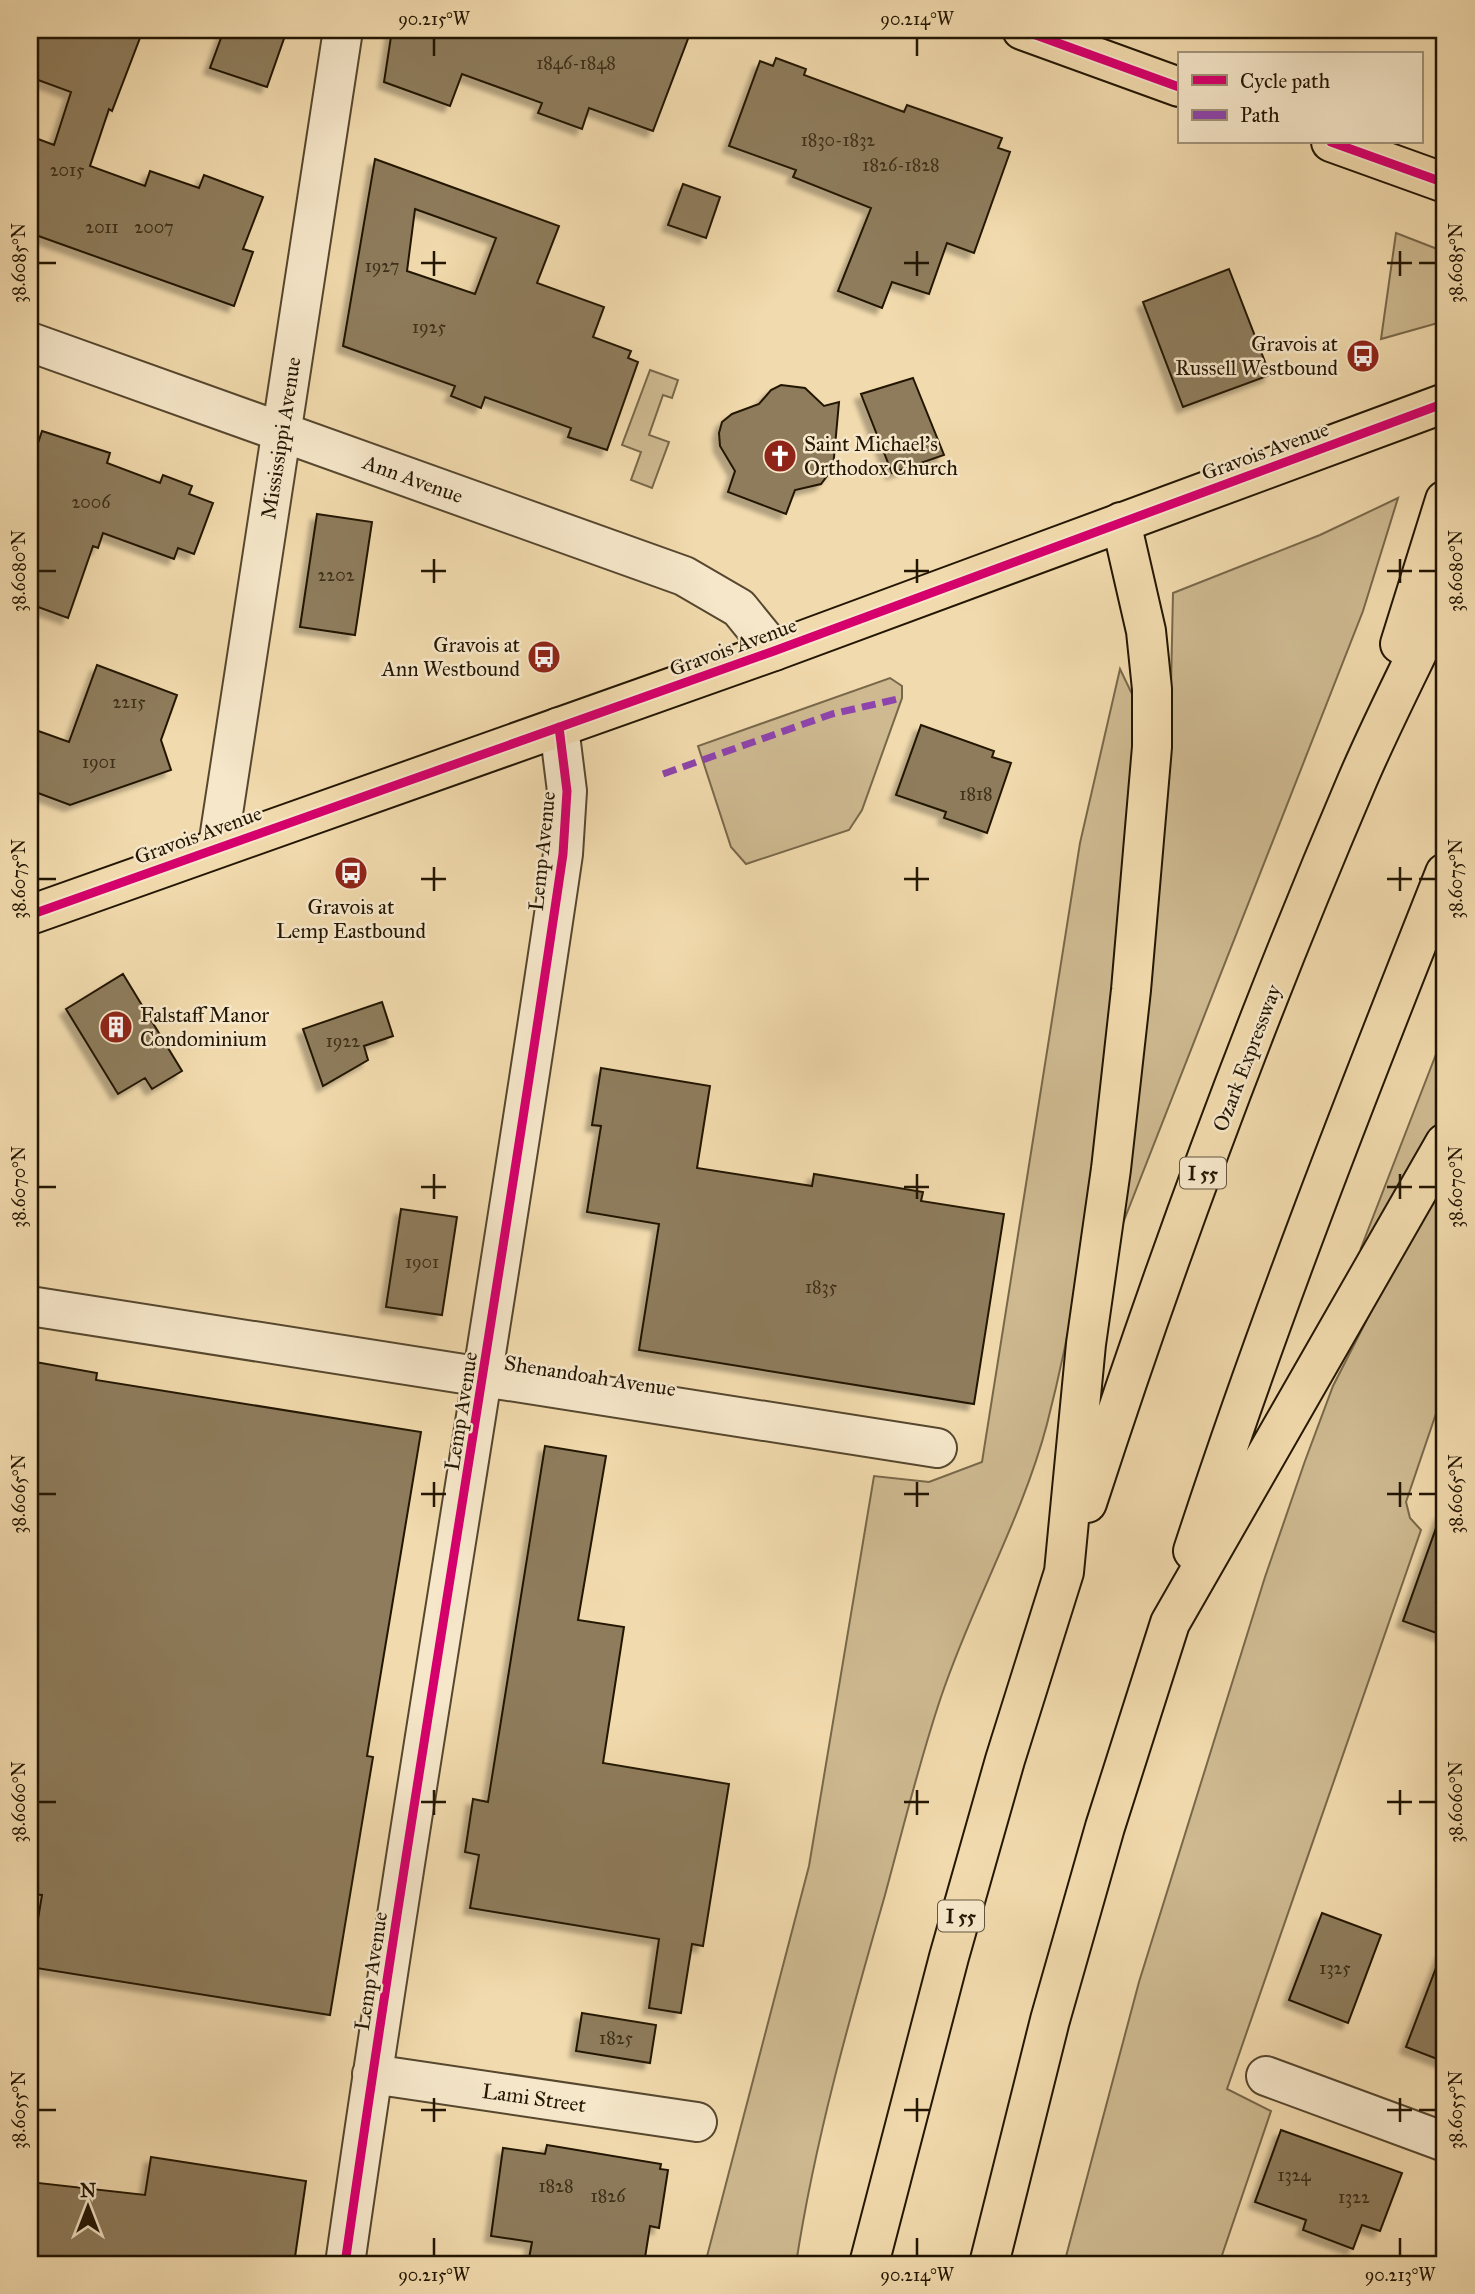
<svg xmlns="http://www.w3.org/2000/svg" width="1475" height="2294" font-family="'IM FELL Great Primer',serif">
  <style>
    .green { fill: #ceb990; stroke: #78684a; stroke-width: 2 }
    .building { fill: #8e7c5b; stroke: #231603; stroke-width: 2; fill-rule: evenodd; filter: url(#shadow) }
    .lines { fill: none; stroke-linecap: round; stroke-linejoin: round }
    .minor-casing { stroke: #56472e; stroke-width: 42 }
    .major-casing { stroke: #231603; stroke-width: 42 }
    .highway-casing { stroke: #231603; stroke-width: 42 }
    .minor { stroke: #f6e7ca; stroke-width: 38 }
    .major { stroke: #f1daad; stroke-width: 38 }
    .highway { stroke: #f1daad; stroke-width: 38 }
    .quiet { stroke: #8e44ad; stroke-width: 7; stroke-dasharray: 14 7; stroke-linecap: butt }
    .cycleway-casing { stroke: #f6e7ca; stroke-width: 13 }
    .cycleway { stroke: #d6006c; stroke-width: 9 }
    .ticks { fill: none; stroke: #231603; stroke-width: 2.5 }
    .labels { text-anchor: middle; stroke-width: 5; stroke-linejoin: round; paint-order: stroke }
    .number-label { font-size: 18px; fill: #3e3019 }
    .shield { fill: #f6e7ca; stroke: #62553f; stroke-width: 2 }
    .shield-label { font-size: 19px; font-weight: bold; fill: #231603 }
    .poi-label { font-size: 21px; fill: #231603; stroke: #f6e7ca; text-anchor: end }
    .street-label { font-size: 21px; fill: #231603; stroke: #f6e7ca }
    .neatline { fill: none; stroke: #231603; stroke-width: 2.5 }
    .ticks-label { font-size: 18px; text-anchor: middle; fill: #231603 }
  </style>
  <defs>
    <filter id="shadow"><feDropShadow dx="-6" dy="6" stdDeviation="2" flood-color="#0004"/></filter>
  </defs>
  <rect width="100%" height="100%" fill="#f1daad"/>
  <filter id="stains"><feTurbulence type="fractalNoise" baseFrequency=".00286" numOctaves="4"/><feColorMatrix values="0 0 0 0 .2 0 0 0 0 .09 0 0 0 0 .02 0 0 0 .5 -.17"/></filter>
  <radialGradient id="worn" r=".72"><stop offset=".6" stop-color="#630" stop-opacity="0"/><stop offset="1" stop-color="#630" stop-opacity=".3"/></radialGradient>
  <path class="green" d="M1396 233 1445 252V321L1381 339Z
    M650 370 678 380 672 398 663 395 649 435 669 442 652 488 631 480 641 452 622 445Z
    M1398 498 1363 611 1123 1223 1117 1229 1171 687 1173 593 1320 535Z
    M1120 669 1133 696 1135 734C1115 965 1105 1199 1047 1424 1022 1519 972 1604 941 1697 919 1762 903 1829 885 1895 850 2017 815 2139 796 2264H705L809 1866 874 1476 929 1482 982 1462 1080 843Z
    M890 678 902 686V698L862 810 849 830 746 864 731 847 698 746Z
    M1445 1031V1113L1373 1245 1361 1248Z
    M1445 1179V1387L1406 1502 1410 1518 1421 1530 1227 2089 1271 2111 1219 2264H1064L1139 1982 1265 1577 1305 1461 1333 1386 1379 1296Z"/>
  <path class="building" d="M40 30H143L112 111 109 109 90 166 145 186 150 171 199 188 204 175 263 197 243 249 253 252 234 306 30 233V136L54 145 71 92 30 77V58Z
    M224 30H287L267 87 210 68Z
    M392 30H672L689 36 653 131 589 108 582 129 538 113 542 103 462 74 450 106 384 82Z
    M776 58 806 69 804 75 904 112 907 105 1002 138 998 148 1010 152 974 253 947 243 929 294 892 282 882 308 838 291 871 208 793 177 796 170 729 146 760 61 773 66Z
    M375 159 559 226 537 283 604 307 593 337 631 351 628 358 638 362 607 450 568 437 571 428 485 397 481 408 451 396 455 386 343 346ZM415 209 496 238 475 294 407 271Z
    M683 184 720 197 706 238 668 225Z
    M1229 269 1270 375 1183 407 1143 302Z
    M913 378 944 455 892 473 861 394Z
    M781 385 805 388 824 406 839 402 833 468 821 484 795 490 786 514 728 492 735 471 720 446 719 433 722 422 732 414 759 404 771 390Z
    M42 431 110 453 107 463 160 483 163 475 192 486 189 494 213 503 194 554 178 548 174 559 103 533 98 548 93 546 68 618 30 604V440L38 443Z
    M317 514 372 522 355 635 300 627Z
    M97 665 177 695 161 740 171 770 70 805 30 790V728L69 742Z
    M921 725 994 751 992 757 1011 763 987 833 944 818 946 812 896 795Z
    M123 974 182 1071 152 1089 145 1078 118 1094 66 1009Z
    M382 1002 393 1036 364 1046 368 1060 323 1086 303 1029Z
    M601 1068 710 1086 697 1168 812 1186 814 1174 923 1192 921 1201 1004 1214 974 1404 639 1350 659 1224 587 1212 601 1126 592 1125Z
    M401 1209 457 1217 442 1315 386 1307Z
    M30 1361 97 1373 96 1380 421 1432 367 1756 373 1757 330 2015 30 1967 42 1895 30 1894Z
    M545 1446 606 1456 578 1620 624 1627 603 1763 729 1784 703 1946 692 1944 681 2013 649 2008 659 1939 470 1908 479 1855 465 1852 473 1799 488 1802Z
    M1441 1514 1445 1515V1636L1403 1621Z
    M1322 1913 1381 1935 1348 2023 1289 2000Z
    M1442 1952H1445V2062L1406 2047Z
    M582 2013 656 2025 650 2063 576 2051Z
    M1281 2130 1402 2173 1380 2231 1362 2225 1353 2249 1303 2230 1306 2220 1255 2202Z
    M547 2145 661 2164 660 2169 668 2170 659 2228 650 2226 644 2264H528L532 2242 491 2236 503 2148 545 2154Z
    M151 2157 306 2181 294 2264H30V2182L145 2195Z"/>
  <g class="lines">
    <defs>
      <path id="minor" d="M30 342 684 576 739 608 774 651
        M218 846 343 30
        M30 1306 937 1448
        M372 2074 697 2122
        M1266 2076 1445 2142
        M345 2264C412 1793 494 1325 563 854L567 791 559 727"/>
      <path id="major" d="M1022 30 1179 87
        M1331 142 1445 183
        M30 915 774 651 1445 403"/>
      <path id="highway" d="M1400 644 1445 500
        M1087 1503C1166 1260 1256 1017 1357 781 1384 718 1416 657 1445 595
        M1193 1551C1268 1321 1356 1097 1445 873
        M869 2264 949 1957 1005 1760 1064 1572 1086 1344 1111 1169 1131 990 1152 747V689L1146 631 1121 522
        M989 2264 1050 2020 1105 1827 1170 1623 1445 1143"/>
    </defs>
    <use href="#minor" class="minor-casing"/>
    <use href="#major" class="major-casing"/>
    <use href="#highway" class="highway-casing"/>
    <use href="#minor" class="minor"/>
    <use href="#major" class="major"/>
    <use href="#highway" class="highway"/>
    <path class="quiet" d="M663 774 832 714 902 698"/>
    <defs>
      <path id="cycleway" d="M1022 30 1179 87
        M1331 142 1445 183
        M30 915 774 651 1445 403
        M345 2264C412 1793 494 1325 563 854L567 791 559 727"/>
    </defs>
    <use href="#cycleway" class="cycleway-casing"/>
    <use href="#cycleway" class="cycleway"/>
  </g>
  <path class="ticks" d="M434 38V56M917 38V56M434 251V276M917 251V276M1400 251V276M38 263H56M421 263H446M904 263H929M1387 263H1412M1419 263H1436M434 559V583M917 559V583M1400 559V583M38 571H56M421 571H446M904 571H929M1387 571H1412M1419 571H1436M434 867V891M917 867V891M1400 867V891M38 879H56M421 879H446M904 879H929M1387 879H1412M1419 879H1436M434 1174V1199M917 1174V1199M1400 1174V1199M38 1187H56M421 1187H446M904 1187H929M1387 1187H1412M1419 1187H1436M434 1482V1507M917 1482V1507M1400 1482V1507M38 1494H56M421 1494H446M904 1494H929M1387 1494H1412M1419 1494H1436M434 1790V1815M917 1790V1815M1400 1790V1815M38 1802H56M421 1802H446M904 1802H929M1387 1802H1412M1419 1802H1436M434 2098V2122M917 2098V2122M1400 2098V2122M38 2110H56M421 2110H446M904 2110H929M1387 2110H1412M1419 2110H1436M434 2238V2256M917 2238V2256M1400 2238V2256"/>
  <defs>
    <symbol id="bus-disc" viewBox="-11 -11 22 22"><circle r="9.5" fill="#8f2418" stroke="#f6e7ca"/><path d="M-5-6H5V4H4V6H2V4H-2V6H-4V4H-5ZM-3.5-4V0h7V-4ZM-3.5 1.2v1.5H-2V1.2ZM2 1.2v1.5H3.5V1.2Z" fill="#fff"/></symbol>
    <symbol id="church-disc" viewBox="-11 -11 22 22"><circle r="9.5" fill="#8f2418" stroke="#f6e7ca"/><path d="M-1.2-6h2.4v3.5h3.3v2.4h-3.3V6h-2.4V-.1h-3.3v-2.4h3.3Z" fill="#fff"/></symbol>
    <symbol id="building-disc" viewBox="-11 -11 22 22"><circle r="9.5" fill="#8f2418" stroke="#f6e7ca"/><path d="M-4-6H4V6H1V3H-1V6H-4ZM-2.5-4.3h1.7v1.8h-1.7ZM.8-4.3h1.7v1.8H.8ZM-2.5-1h1.7V.8h-1.7ZM.8-1h1.7V.8H.8Z" fill="#fff"/></symbol>
  </defs>
  <g fill-rule="evenodd">
    <use href="#bus-disc" x="1344" y="337" width="38" height="38"/>
    <use href="#church-disc" x="761" y="437" width="38" height="38"/>
    <use href="#bus-disc" x="525" y="638" width="38" height="38"/>
    <use href="#bus-disc" x="332" y="854" width="38" height="38"/>
    <use href="#building-disc" x="97" y="1008" width="38" height="38"/>
  </g>
  <g class="labels">
    <g class="number-label">
      <text x="576" y="69">1846-1848</text>
      <text x="838" y="146">1830-1832</text>
      <text x="901" y="171">1826-1828</text>
      <text x="67" y="176">2015</text>
      <text x="102" y="233">2011</text>
      <text x="154" y="233">2007</text>
      <text x="382" y="272">1927</text>
      <text x="429" y="333">1925</text>
      <text x="91" y="508">2006</text>
      <text x="336" y="581">2202</text>
      <text x="129" y="708">2215</text>
      <text x="99" y="768">1901</text>
      <text x="976" y="800">1818</text>
      <text x="343" y="1047">1922</text>
      <text x="422" y="1268">1901</text>
      <text x="821" y="1293">1835</text>
      <text x="1335" y="1974">1325</text>
      <text x="616" y="2044">1825</text>
      <text x="1294" y="2181">1324</text>
      <text x="556" y="2192">1828</text>
      <text x="608" y="2202">1826</text>
      <text x="1354" y="2203">1322</text>
    </g>
    <g class="shield">
      <rect x="1180" y="1157.5" width="46" height="31" rx="5"/>
      <rect x="938" y="1900.5" width="46" height="31" rx="5"/>
    </g>
    <g class="shield-label">
      <text x="1203" y="1180">I 55</text>
      <text x="961" y="1923">I 55</text>
    </g>
    <g class="poi-label">
      <text x="1338" y="351">Gravois at<tspan x="1338" dy="24">Russell Westbound</tspan></text>
      <text x="804" y="451" text-anchor="start">Saint Michael's<tspan x="804" dy="24">Orthodox Church</tspan></text>
      <text x="520" y="652">Gravois at<tspan x="520" dy="24">Ann Westbound</tspan></text>
      <text x="351" y="914" text-anchor="middle">Gravois at<tspan x="351" dy="24">Lemp Eastbound</tspan></text>
      <text x="140" y="1022" text-anchor="start">Falstaff Manor<tspan x="140" dy="24">Condominium</tspan></text>
    </g>
    <g class="street-label">
      <text transform="translate(281 438) rotate(-81)" y="7">Mississippi Avenue</text>
      <text transform="translate(1265 451) rotate(-20)" y="7">Gravois Avenue</text>
      <text transform="translate(413 479) rotate(20)" y="7">Ann Avenue</text>
      <text transform="translate(733 647) rotate(-20)" y="7">Gravois Avenue</text>
      <text transform="translate(198 835) rotate(-20)" y="7">Gravois Avenue</text>
      <text transform="translate(542 851) rotate(-84)" y="7">Lemp Avenue</text>
      <text transform="translate(1247 1058) rotate(-69)" y="7">Ozark Expressway</text>
      <text transform="translate(590 1376) rotate(9)" y="7">Shenandoah Avenue</text>
      <text transform="translate(461 1411) rotate(-81)" y="7">Lemp Avenue</text>
      <text transform="translate(371 1971) rotate(-81)" y="7">Lemp Avenue</text>
      <text transform="translate(534 2098) rotate(8)" y="7">Lami Street</text>
    </g>
  </g>
  <rect width="1475" height="2294" fill="none" stroke="#f1daad" stroke-width="77"/>
  <rect x="1178" y="52" width="245" height="91" fill="#f6e7ca" stroke="#a2937a" stroke-width="2"/>
  <rect x="1192" y="75" width="35" height="10" fill="#d6006c" stroke="#a2937a" stroke-width="2"/>
  <text x="1240" y="88" font-size="21" fill="#231603">Cycle path</text>
  <rect x="1192" y="110" width="35" height="10" fill="#8e44ad" stroke="#a2937a" stroke-width="2"/>
  <text x="1240" y="122" font-size="21" fill="#231603">Path</text>
  <g transform="translate(88 2207)" stroke="#f6e7ca" stroke-width="5" paint-order="stroke">
  <path d="M0-5L12 26L0 18L-12 26Z" fill="#231603"/>
  <text y="-10" font-size="19" font-weight="bold" text-anchor="middle" fill="#231603">N</text>
  </g>
  <rect x="38" y="38" width="1398" height="2218" class="neatline"/>
  <g class="ticks-label">
    <text x="434" y="25">90.215°W</text>
    <text x="917" y="25">90.214°W</text>
    <text transform="translate(19 263) rotate(-90)" y="6">38.6085°N</text>
    <text transform="translate(1456 263) rotate(-90)" y="6">38.6085°N</text>
    <text transform="translate(19 571) rotate(-90)" y="6">38.6080°N</text>
    <text transform="translate(1456 571) rotate(-90)" y="6">38.6080°N</text>
    <text transform="translate(19 879) rotate(-90)" y="6">38.6075°N</text>
    <text transform="translate(1456 879) rotate(-90)" y="6">38.6075°N</text>
    <text transform="translate(19 1187) rotate(-90)" y="6">38.6070°N</text>
    <text transform="translate(1456 1187) rotate(-90)" y="6">38.6070°N</text>
    <text transform="translate(19 1494) rotate(-90)" y="6">38.6065°N</text>
    <text transform="translate(1456 1494) rotate(-90)" y="6">38.6065°N</text>
    <text transform="translate(19 1802) rotate(-90)" y="6">38.6060°N</text>
    <text transform="translate(1456 1802) rotate(-90)" y="6">38.6060°N</text>
    <text transform="translate(19 2110) rotate(-90)" y="6">38.6055°N</text>
    <text transform="translate(1456 2110) rotate(-90)" y="6">38.6055°N</text>
    <text x="434" y="2281">90.215°W</text>
    <text x="917" y="2281">90.214°W</text>
    <text x="1400" y="2281">90.213°W</text>
  </g>
  <rect width="100%" height="100%" filter="url(#stains)"/>
  <rect width="100%" height="100%" fill="url(#worn)"/>
</svg>
